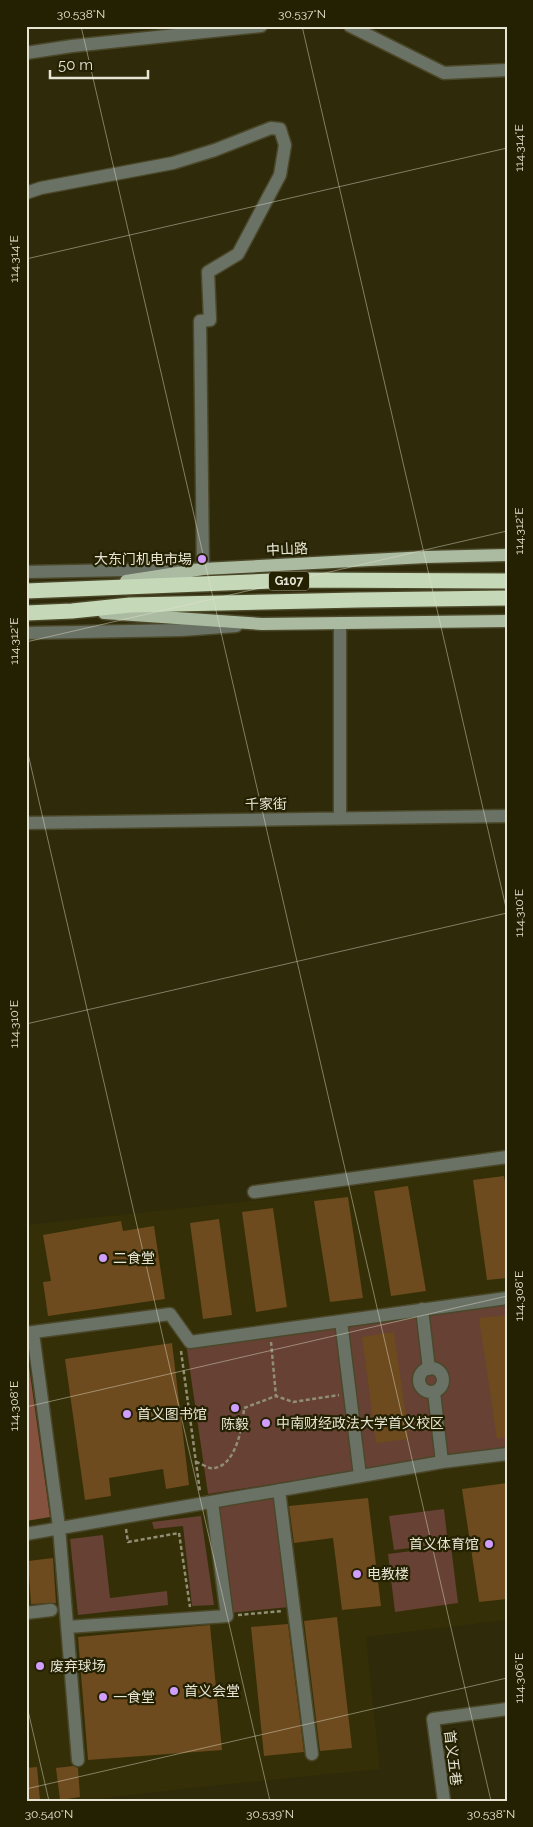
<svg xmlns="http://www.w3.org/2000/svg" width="533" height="1827" font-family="Raleway,'Noto Sans SC',sans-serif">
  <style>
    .built { fill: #342f06 }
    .green { fill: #664134 }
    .forest { fill: #865240 }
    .building { fill: #6d4b1e }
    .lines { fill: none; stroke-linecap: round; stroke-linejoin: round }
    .minor-casing { stroke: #4b482a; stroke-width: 15 }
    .major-casing { stroke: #4b482a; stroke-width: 15 }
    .highway-casing { stroke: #4b482a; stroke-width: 18 }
    .path { stroke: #918e76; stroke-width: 2.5; stroke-dasharray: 4 2.5; stroke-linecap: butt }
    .minor { stroke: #6a7265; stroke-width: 12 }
    .major { stroke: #abbba1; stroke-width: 12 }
    .highway { stroke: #c5d8b8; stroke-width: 15 }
    .ticks { fill: none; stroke: #e6e4d3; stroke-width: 1; stroke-opacity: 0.45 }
    .poi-dot { fill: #d19dfe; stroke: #242002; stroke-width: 2 }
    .labels { text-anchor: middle; stroke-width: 4.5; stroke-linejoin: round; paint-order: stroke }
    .shield { fill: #242002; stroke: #aca994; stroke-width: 1 }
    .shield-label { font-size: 12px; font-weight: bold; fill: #e6e4d3 }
    .street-label { font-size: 14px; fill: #e6e4d3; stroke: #242002 }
    .poi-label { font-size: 14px; fill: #e6e4d3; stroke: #242002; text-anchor: start }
    .neatline { fill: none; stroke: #e6e4d3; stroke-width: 2 }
    .ticks-label { font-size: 12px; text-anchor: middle; fill: #e6e4d3 }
  </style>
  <rect width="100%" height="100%" fill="#2e2a0a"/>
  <path class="built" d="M507 1164V1620L366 1637 380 1769 211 1786 104 1798 100 1801H26V1225L276 1198Z"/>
  <path class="green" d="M507 1298V1448L208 1494 186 1343Z
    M277 1496 289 1607 229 1613 216 1505Z
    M444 1509 448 1543 394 1550 389 1516Z
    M201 1516 214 1605 192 1606 183 1526 154 1529 152 1522Z
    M103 1535 110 1598 167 1591 168 1605 78 1615 70 1539Z
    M451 1546 458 1603 395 1612 388 1554Z"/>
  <path class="forest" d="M26 1345 50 1517 26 1521Z"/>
  <path class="building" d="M504 1176 507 1193V1278L487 1280 473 1180Z
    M408 1186 426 1291 391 1296 374 1191Z
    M348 1197 363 1298 330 1302 314 1201Z
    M273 1208 287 1307 256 1312 242 1212Z
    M219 1219 232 1315 203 1319 190 1223Z
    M121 1221 123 1231 154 1226 165 1299 48 1316 43 1282 51 1281 43 1235Z
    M507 1315V1437L497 1439 479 1318Z
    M394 1332 409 1439 376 1443 362 1337Z
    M172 1343 189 1485 166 1489 163 1469 109 1478 111 1496 85 1500 65 1359Z
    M507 1483V1599L479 1602 462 1489Z
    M368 1498 381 1606 342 1610 333 1538 294 1543 289 1506Z
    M53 1558 56 1603 31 1604 28 1561Z
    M337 1617 352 1748 320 1751 304 1621Z
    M288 1624 304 1752 264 1756 251 1627Z
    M210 1625 222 1750 88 1760 78 1637Z
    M73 1766 78 1768 80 1797 60 1800 56 1768Z
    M37 1767 40 1800 26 1801V1768Z"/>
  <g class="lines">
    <defs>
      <path id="minor" d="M350 26 444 73 507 70
        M26 53 72 46 261 26
        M26 193 41 188 173 163 215 150 271 128 280 129 285 145 280 175 238 254 208 272 210 320 200 321 203 569H194
        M26 572 174 569
        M26 633 182 630 236 626
        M340 818V623
        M26 823 507 816
        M254 1192 507 1157
        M422 1309 429 1369
        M341 1321 360 1476
        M26 1333 170 1314 190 1342 507 1298
        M33 1333 59 1527 78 1760
        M419 1380a12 12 0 1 1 24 0a12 12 0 1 1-24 0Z
        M434 1392 442 1462
        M279 1490 312 1754
        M26 1534 442 1462 507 1454
        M26 1613 51 1610
        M67 1627 227 1616 212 1502
        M444 1801 433 1719 507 1709"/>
      <path id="major" d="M126 581 203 569 426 557 507 555
        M104 613 262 624 507 621"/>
      <path id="highway" d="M26 591 297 580 507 581
        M26 613 72 611 130 605 358 600 507 598"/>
    </defs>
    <use href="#minor" class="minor-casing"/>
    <use href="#major" class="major-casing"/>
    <use href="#highway" class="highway-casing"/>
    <path class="path" d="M271 1342 276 1396
      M181 1351 200 1492
      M196 1462C200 1463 206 1467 210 1468 235 1471 243 1426 244 1408L276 1396 293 1402 339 1395
      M126 1529 128 1542 179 1533 190 1607
      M238 1615 283 1611"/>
    <use href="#minor" class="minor"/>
    <use href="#major" class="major"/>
    <use href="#highway" class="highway"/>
  </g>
  <path class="ticks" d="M81 26 491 1801M302 26 507 912M26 259 507 148M26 642 507 531M26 745 270 1801M26 1024 507 913M26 1407 507 1296M26 1702 49 1801M26 1789 507 1678"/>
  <g class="poi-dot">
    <circle cx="202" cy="559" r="5"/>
    <circle cx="103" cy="1258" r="5"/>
    <circle cx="235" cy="1408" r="5"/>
    <circle cx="127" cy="1414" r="5"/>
    <circle cx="266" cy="1423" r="5"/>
    <circle cx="489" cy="1544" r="5"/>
    <circle cx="357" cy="1574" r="5"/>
    <circle cx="40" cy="1666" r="5"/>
    <circle cx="174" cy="1691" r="5"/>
    <circle cx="103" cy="1697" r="5"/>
  </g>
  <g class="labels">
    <rect class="shield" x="269" y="571.5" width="40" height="19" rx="4"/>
    <g class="shield-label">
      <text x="289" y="585">G107</text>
    </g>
    <g class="street-label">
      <text transform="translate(287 549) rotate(-3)" y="5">中山路</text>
      <text transform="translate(266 804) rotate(-1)" y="5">千家街</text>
      <text transform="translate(453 1758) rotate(83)" y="5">首义五巷</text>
    </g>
    <g class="poi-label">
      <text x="192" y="564" text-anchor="end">大东门机电市場</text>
      <text x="113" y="1263">二食堂</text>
      <text x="137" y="1419">首义图书馆</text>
      <text x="276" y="1428">中南财经政法大学首义校区</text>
      <text x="235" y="1429" text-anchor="middle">陈毅</text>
      <text x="479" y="1549" text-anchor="end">首义体育馆</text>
      <text x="367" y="1579">电教楼</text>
      <text x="50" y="1671">废弃球场</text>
      <text x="184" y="1696">首义会堂</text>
      <text x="113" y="1702">一食堂</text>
    </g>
  </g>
  <rect width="533" height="1827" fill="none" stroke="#242002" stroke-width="55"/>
  <path d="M50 70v8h98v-8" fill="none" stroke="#e6e4d3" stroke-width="2.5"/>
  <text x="58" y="70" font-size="15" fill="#e6e4d3" stroke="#242002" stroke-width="4" paint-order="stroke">50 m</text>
  <rect x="28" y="28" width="478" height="1772" class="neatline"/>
  <g class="ticks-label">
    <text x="81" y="18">30.538°N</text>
    <text x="302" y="18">30.537°N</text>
    <text transform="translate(519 148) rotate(-90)" y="4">114.314°E</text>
    <text transform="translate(14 259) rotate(-90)" y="4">114.314°E</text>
    <text transform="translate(519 531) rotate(-90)" y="4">114.312°E</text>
    <text transform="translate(14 641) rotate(-90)" y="4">114.312°E</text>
    <text transform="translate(519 913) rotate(-90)" y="4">114.310°E</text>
    <text transform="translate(14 1024) rotate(-90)" y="4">114.310°E</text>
    <text transform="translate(519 1296) rotate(-90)" y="4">114.308°E</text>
    <text transform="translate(14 1406) rotate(-90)" y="4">114.308°E</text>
    <text transform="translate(519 1678) rotate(-90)" y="4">114.306°E</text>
    <text x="49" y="1818">30.540°N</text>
    <text x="270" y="1818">30.539°N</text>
    <text x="491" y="1818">30.538°N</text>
  </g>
</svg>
